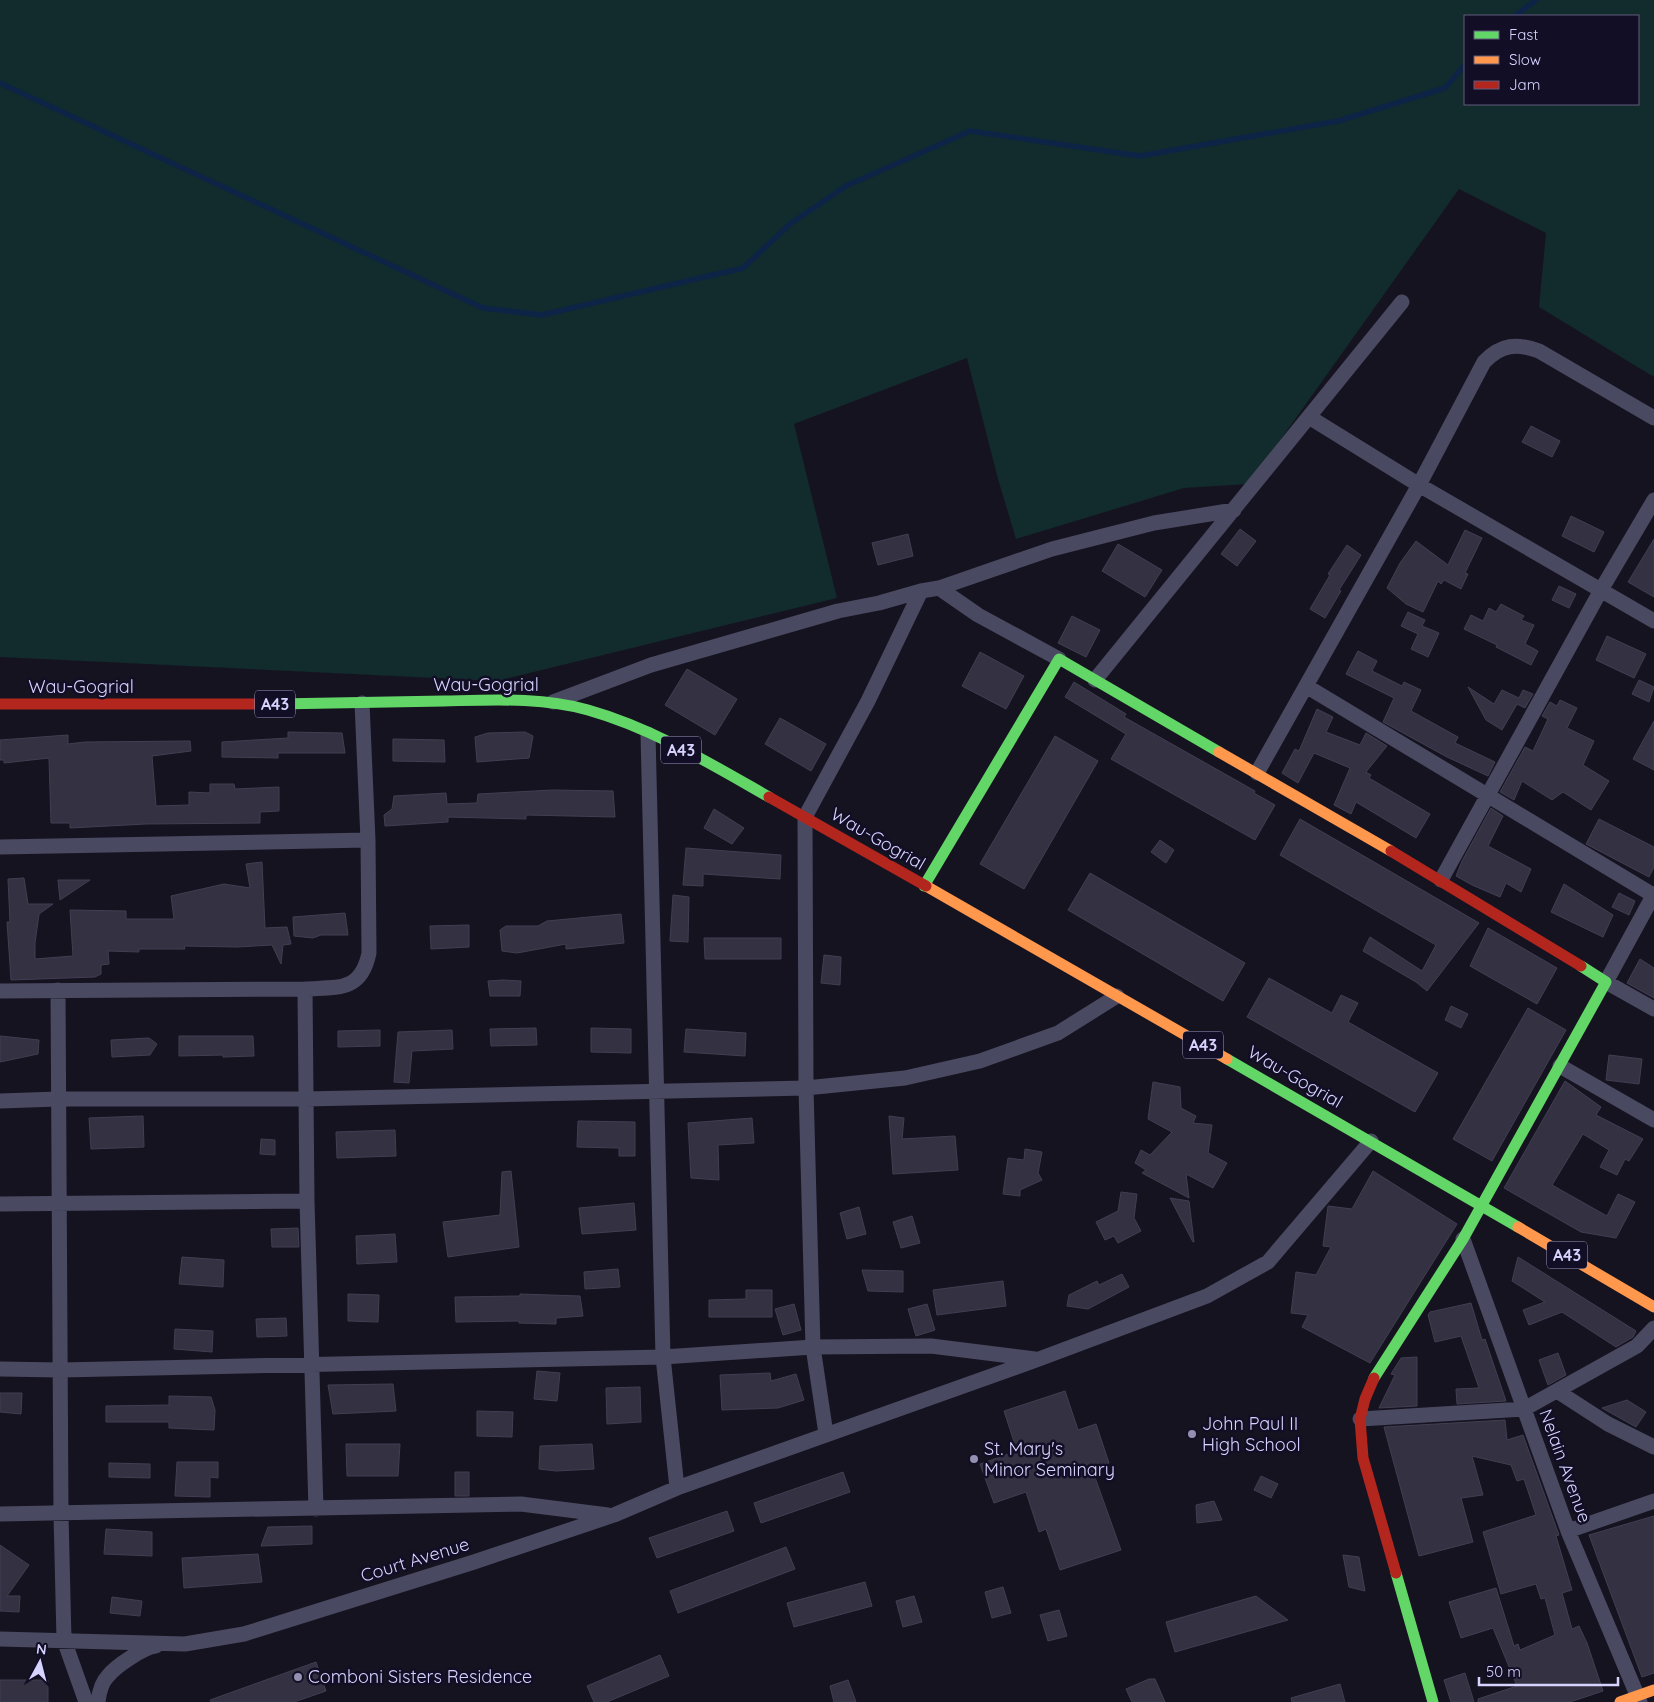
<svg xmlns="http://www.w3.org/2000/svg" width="1654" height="1702" font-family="Quicksand,sans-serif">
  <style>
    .green { fill: #122b2c; fill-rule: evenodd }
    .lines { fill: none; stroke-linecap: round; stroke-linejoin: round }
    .stream { stroke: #0e2447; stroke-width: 5.5 }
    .building { fill: #343142; stroke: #423e53 }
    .street { stroke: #494961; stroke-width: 15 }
    .fast { stroke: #63d668; stroke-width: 11 }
    .slow { stroke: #ff974d; stroke-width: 11 }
    .jam { stroke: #b3261e; stroke-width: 11 }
    .poi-dot { fill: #9390b1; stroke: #120e25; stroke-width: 2 }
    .labels { text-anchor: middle; stroke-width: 5; stroke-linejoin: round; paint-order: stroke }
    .shield { fill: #120e25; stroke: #9c98be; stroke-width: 1 }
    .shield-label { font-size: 16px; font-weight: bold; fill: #d7d3ff }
    .street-label { font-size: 18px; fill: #d7d3ff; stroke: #120e25 }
    .poi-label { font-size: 18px; fill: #d7d3ff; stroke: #120e25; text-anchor: start }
  </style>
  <rect width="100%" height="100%" fill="#161320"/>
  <path class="green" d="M0 0H1654V377L1539 307 1546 233 1459 189 1249 484 1184 488 1016 539 998 479 967 358 794 424 837 598 497 681 0 657ZM1465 16H1638V104H1465Z"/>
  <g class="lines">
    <path class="stream" d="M1515 16 1536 0
      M0 83 483 308 542 315 743 268 790 224 846 186 970 131 1140 156 1338 121 1445 88 1465 65"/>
  </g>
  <path class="building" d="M1531 426 1560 441 1552 457 1522 442Z
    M1571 516 1604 532 1594 552 1562 536Z
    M1240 529 1256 541 1237 566 1221 554Z
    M1465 530 1482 538 1465 573 1468 574 1461 589 1444 580 1441 584 1438 581 1423 612 1406 604 1387 588 1400 563 1416 541 1448 565Z
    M908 534 913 556 878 565 872 543Z
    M1654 539V597L1628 582Z
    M1118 544 1162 570 1145 597 1102 571Z
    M1347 545 1361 555 1339 590 1341 591 1325 618 1310 609 1330 575 1328 574Z
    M1559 586 1576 594 1569 608 1552 600Z
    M1501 604 1524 616 1521 620 1534 625 1525 644 1538 651 1531 665 1496 647 1497 645 1464 629 1471 615 1483 621 1489 608 1496 612Z
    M1408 612 1425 620 1422 626 1439 633 1428 657 1411 649 1418 634 1401 626Z
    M1072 616 1100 630 1086 657 1058 643Z
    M1607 636 1646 654 1634 678 1596 660Z
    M1358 651 1377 661 1372 671 1402 686 1404 682 1421 690 1411 711 1458 737 1455 743 1495 762 1488 776 1447 757 1383 722 1394 698 1346 674Z
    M980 652 1024 676 1006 709 962 686Z
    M687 669 737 699 715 735 665 705Z
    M1639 680 1654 687 1649 702 1632 694Z
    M1074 682 1126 714 1124 717 1255 791 1254 793 1275 805 1255 840 1111 759 1126 734 1065 697Z
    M1468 687 1494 704 1502 690 1519 698 1523 690 1533 694 1525 708 1517 704 1502 730 1486 720Z
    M1560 700 1577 708 1567 728 1594 741 1583 765 1609 781 1591 810 1563 792 1552 800 1522 781 1514 800 1500 792 1525 747 1533 751 1548 719 1542 716 1550 702 1557 706Z
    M1317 709 1333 717 1326 732 1360 745 1366 733 1387 746 1366 772 1371 775 1369 778 1430 814 1416 838 1356 802 1351 814 1334 805 1350 768 1314 753 1298 783 1282 773 1295 749 1299 751Z
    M780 718 826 744 811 771 765 744Z
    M1654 721V770L1633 759Z
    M288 732 342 733 345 753H278V758L222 757V742L288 738Z
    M525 732 533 736 529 758 477 762 475 737 488 733Z
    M68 735V744L85 742 190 741 191 751 152 756 156 806 189 805V792L210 793V784H234L235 789 279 787V811L260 812V823L146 824 70 828V823H51L49 758 4 763V760H0V740Z
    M1055 736 1098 761 1024 889 980 864Z
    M393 739 444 740 445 762 393 761Z
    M553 790 613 791 615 817 526 815V819L448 817V822L385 826 384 815 392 809 394 796 446 793 447 804 477 803 478 794Z
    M1491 808 1503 816 1488 846 1531 869 1521 892 1506 883 1500 897 1472 885 1456 876 1462 861Z
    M714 809 744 828 732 844 704 828Z
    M1300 819 1479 923 1427 991 1416 982 1363 951 1370 937 1422 971 1436 945 1280 855Z
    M1599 819 1654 847V867L1649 877 1586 844Z
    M1160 840 1174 850 1166 863 1151 852Z
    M686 848 781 855 780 879 703 874V886L683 885Z
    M262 862 265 928 287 927 291 944 283 945 281 964 272 945 237 947 184 946 185 949H139V952L108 951 109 964 101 965V974L95 977 11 980 7 922H10L8 879 24 878 28 904H53L39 914 35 943V959L73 956 70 910 126 911V919H174L171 896 224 884 250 888 246 864Z
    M1090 873 1245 963 1223 1001 1068 910Z
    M58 880H90L60 900Z
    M1564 884 1613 915 1603 937 1551 912Z
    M1619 893 1635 901 1629 915 1612 907Z
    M673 895 689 897 688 942 670 941Z
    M345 913 348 935H321L313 938 294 936 293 917Z
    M621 914 624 943 566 949V944L517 953 502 951 500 930 506 926H538L547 921Z
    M469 925V947L431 949 430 926Z
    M1488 928 1557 968 1537 1004 1470 966Z
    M704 938H781V959H705Z
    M824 955 841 957 840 985 821 983Z
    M1640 959 1654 968V998L1627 983Z
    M1269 978 1332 1013 1341 995 1358 1003 1348 1022 1438 1073 1415 1112 1247 1017Z
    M503 980 521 981 520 996H490L488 981Z
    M1451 1006 1468 1014 1461 1028 1445 1020Z
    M1528 1008 1566 1030 1492 1161 1453 1139Z
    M536 1028 537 1045 491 1046 490 1029Z
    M591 1028 631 1029V1053L591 1052Z
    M686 1029 746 1033 745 1056 684 1052Z
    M380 1030V1046L338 1047V1031Z
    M452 1030 453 1049 412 1051 409 1083 394 1082 398 1032Z
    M0 1036 39 1040 38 1054 0 1062Z
    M179 1036H253L254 1056 223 1057V1055L179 1056Z
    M149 1038 157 1044 150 1055 112 1057 111 1040Z
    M1609 1055 1642 1059 1639 1084 1606 1080Z
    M1565 1081 1601 1107 1596 1115 1643 1139 1629 1161 1625 1159 1617 1175 1600 1167 1609 1150 1583 1134 1552 1185 1607 1216 1618 1194 1635 1202 1616 1238 1581 1232 1504 1188Z
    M1153 1082 1180 1087 1181 1108 1196 1116 1193 1123 1212 1125 1208 1153 1227 1163 1213 1188 1186 1174 1189 1198 1142 1173 1146 1170 1135 1163 1141 1150 1150 1155 1172 1132 1148 1119Z
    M143 1116 144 1147 91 1149 89 1118Z
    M889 1116 904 1118 902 1139 955 1136 958 1170 893 1174Z
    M752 1118 754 1143 718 1145 719 1180 691 1178 688 1123Z
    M578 1121 635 1122V1156H619V1148L577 1147Z
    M395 1130 396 1156 337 1158 336 1132Z
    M261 1139 275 1140V1155L260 1154Z
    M1025 1149 1042 1152 1038 1173 1042 1180 1020 1190V1196L1003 1194 1008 1158 1024 1160Z
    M511 1171 519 1247 448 1257 443 1222 500 1215 502 1172Z
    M1373 1171 1457 1224 1370 1363 1302 1327 1308 1315 1291 1313 1296 1272 1316 1275 1331 1247 1323 1246 1328 1206 1352 1209Z
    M1121 1192 1137 1194 1134 1218 1141 1231 1118 1243 1114 1236 1105 1240 1096 1222 1118 1211Z
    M1170 1198 1189 1201 1194 1242H1193Z
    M634 1203 636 1230 582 1234 579 1208Z
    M859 1207 866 1234 847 1239 840 1213Z
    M912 1216 920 1243 901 1248 893 1222Z
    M298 1228 299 1247H272L271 1229Z
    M395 1234 397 1262 357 1264 356 1236Z
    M182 1257 224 1260 223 1287 179 1284Z
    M1518 1257 1636 1331 1633 1337 1616 1347 1562 1312 1529 1325 1523 1310 1545 1302 1512 1281Z
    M618 1269 620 1287 585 1289 584 1272Z
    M862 1270 903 1271V1292L868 1291Z
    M1122 1274 1129 1287 1088 1309 1067 1306 1069 1295 1097 1281 1099 1285Z
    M1003 1281 1006 1306 937 1315 933 1290Z
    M746 1290H772V1317H709V1300L746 1299Z
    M348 1294 379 1295 378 1322 348 1321Z
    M520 1294 580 1296 583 1316 556 1318V1324L519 1323V1321L456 1322 455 1297 520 1296Z
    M1471 1303 1482 1340 1485 1339 1506 1401 1457 1404 1456 1389 1479 1388 1461 1336 1435 1342 1428 1315 1430 1312Z
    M794 1304 801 1330 783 1335 775 1309Z
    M927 1304 935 1330 916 1336 908 1309Z
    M286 1318 287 1336 257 1337 256 1319Z
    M175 1329 213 1331 212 1352 174 1349Z
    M1558 1353 1566 1375 1548 1385 1539 1360Z
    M1417 1357V1406L1379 1408 1395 1375 1391 1374 1401 1358Z
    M537 1371 560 1373 557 1401 534 1399Z
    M770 1373 771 1381 796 1374 804 1400 778 1408 722 1410 720 1375Z
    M393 1384 396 1411 333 1414 328 1385Z
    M640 1387 641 1422 607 1424 606 1388Z
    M1065 1391 1078 1430 1096 1424 1109 1463 1092 1469 1121 1550 1060 1570 1046 1529 1039 1532 1026 1492 994 1503 980 1464 1017 1451 1004 1411Z
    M0 1393H22L21 1414 0 1412Z
    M169 1396 211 1397 215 1410 214 1430 169 1428V1422H106V1406L169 1405Z
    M1627 1400 1646 1412 1636 1427 1602 1408Z
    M477 1411 513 1412 512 1437 477 1436Z
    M1505 1420 1507 1440 1523 1435 1559 1535 1556 1536 1572 1590 1562 1593 1572 1629 1579 1626 1587 1643 1603 1691 1570 1702H1478V1699L1517 1686 1493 1628 1461 1638 1449 1602 1496 1588 1514 1646 1518 1644 1520 1650 1555 1635 1545 1598 1541 1599 1536 1584 1501 1594 1483 1532 1536 1515 1524 1479 1517 1481 1511 1465 1472 1456 1483 1495 1461 1498 1473 1542 1419 1556 1384 1427Z
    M346 1444H400L398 1476H347Z
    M592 1444 594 1469 556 1471 539 1469 540 1446Z
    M177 1462H218V1478L210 1477V1497L175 1496Z
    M109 1463 150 1464V1478L109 1477Z
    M455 1472H469V1496H455Z
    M843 1472 850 1492 761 1523 754 1503Z
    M1261 1476 1278 1484 1271 1498 1254 1490Z
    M1214 1501 1222 1520 1197 1523 1196 1505Z
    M727 1511 734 1531 657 1558 649 1538Z
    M1654 1516V1673L1642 1677 1589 1535Z
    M312 1526V1544L261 1546 268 1527Z
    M106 1529 152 1532V1556L104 1554Z
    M0 1545 29 1565 7 1596H20L19 1612 0 1611Z
    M786 1547 795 1569 678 1613 670 1591Z
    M258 1554 262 1582 184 1588 182 1558Z
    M1343 1555 1359 1557 1365 1591 1349 1587Z
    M865 1582 872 1606 794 1627 787 1603Z
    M1003 1587 1011 1613 992 1618 985 1592Z
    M914 1596 922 1622 903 1627 896 1601Z
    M1256 1596 1288 1620 1175 1652 1166 1622Z
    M112 1597 142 1601 140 1616 110 1613Z
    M1059 1610 1067 1636 1048 1641 1040 1615Z
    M660 1655 669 1676 607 1702H594L587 1686Z
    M316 1662 326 1691 294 1702H211L210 1700Z
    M1465 1673 1474 1702H1451L1444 1680Z
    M1149 1679H1155L1165 1702H1132L1126 1689Z
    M0 1680H48V1702H0Z
    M848 1680 856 1702H834L830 1686Z
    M1340 1684 1345 1702H1292L1291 1698Z"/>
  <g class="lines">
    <path class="street" d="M1309 417 1419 485 1654 621
      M939 588 1052 549 1154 523 1234 510
      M1095 680 1402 302
      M1306 686 1653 895
      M553 702 651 665 838 611 879 603 921 591 939 588 978 615 1059 659
      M648 734 663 1357 677 1488
      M1257 773 1419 485 1484 362C1501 344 1517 343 1539 351L1654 418
      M0 847 368 840
      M1441 880 1601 590 1654 500
      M1654 894 1606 982 1654 1009
      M305 989 307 1201 316 1509
      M58 990 61 1514 64 1640 86 1702
      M0 991 305 989C338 987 361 992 369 953L368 840 362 703
      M1560 1066 1654 1120
      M0 1101 58 1099H306L806 1088 905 1078 980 1061 1058 1033 1117 996
      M0 1204 307 1201
      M1463 1239 1568 1531 1640 1702
      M0 1369 61 1370 663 1357 813 1347 931 1346 1035 1359
      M1557 1391 1608 1424 1654 1447
      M1360 1419 1524 1409 1637 1346 1654 1328
      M826 1434 813 1347 806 1088 805 817 868 701 921 591
      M0 1514 521 1504 608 1515
      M1568 1531 1654 1501
      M0 1639 185 1644 244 1634 474 1562 614 1515 677 1488 1039 1359 1207 1296 1268 1262 1371 1141
      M98 1702C99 1693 101 1683 108 1676 116 1666 144 1647 156 1646"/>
    <path class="fast" d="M277 704C333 703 389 702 444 701 492 700 542 697 588 710 652 728 711 764 769 797
      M924 886 1059 659 1219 752
      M1227 1059 1518 1227
      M1374 1378 1463 1239 1606 982 1581 966
      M1396 1573 1433 1702"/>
    <path class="slow" d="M1219 752 1391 851
      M926 886 1227 1059
      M1518 1227 1654 1307
      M1620 1702 1654 1690"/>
    <path class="jam" d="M0 704H277
      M769 797 926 886
      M1391 851 1581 966
      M1374 1378 1365 1399 1360 1419 1363 1458 1396 1573"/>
  </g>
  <g class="poi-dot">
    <circle cx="1192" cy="1434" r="5"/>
    <circle cx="974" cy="1459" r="5"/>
    <circle cx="298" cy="1677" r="5"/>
  </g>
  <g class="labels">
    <g class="shield">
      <rect x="255" y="690.5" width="40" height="27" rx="4"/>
      <rect x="661" y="736.5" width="40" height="27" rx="4"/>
      <rect x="1183" y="1031.5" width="40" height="27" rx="4"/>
      <rect x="1547" y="1241.5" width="40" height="27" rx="4"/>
    </g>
    <g class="shield-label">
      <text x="275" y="710">A43</text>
      <text x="681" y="756">A43</text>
      <text x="1203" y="1051">A43</text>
      <text x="1567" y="1261">A43</text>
    </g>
    <g class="street-label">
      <text x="486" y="691">Wau-Gogrial</text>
      <text x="81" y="693">Wau-Gogrial</text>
      <text transform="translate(878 839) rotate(30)" y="6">Wau-Gogrial</text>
      <text transform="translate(1295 1077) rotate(30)" y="6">Wau-Gogrial</text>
      <text transform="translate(1565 1466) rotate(70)" y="6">Nelain Avenue</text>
      <text transform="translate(415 1560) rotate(-17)" y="6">Court Avenue</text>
    </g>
    <g class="poi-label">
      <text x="1202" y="1430">John Paul II<tspan x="1202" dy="21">High School</tspan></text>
      <text x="984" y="1455">St. Mary's<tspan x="984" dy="21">Minor Seminary</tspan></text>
      <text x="308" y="1683">Comboni Sisters Residence</text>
    </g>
  </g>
  <rect x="1464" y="15" width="175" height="90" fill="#120e25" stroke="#615d7c"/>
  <rect x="1474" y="31" width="25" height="8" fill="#63d668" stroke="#615d7c"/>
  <text x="1509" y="40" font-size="15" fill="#d7d3ff">Fast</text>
  <rect x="1474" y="56" width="25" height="8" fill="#ff974d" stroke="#615d7c"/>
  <text x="1509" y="65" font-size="15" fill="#d7d3ff">Slow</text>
  <rect x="1474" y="81" width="25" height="8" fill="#b3261e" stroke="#615d7c"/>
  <text x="1509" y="90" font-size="15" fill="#d7d3ff">Jam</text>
  <g transform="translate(40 1662) rotate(7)" stroke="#120e25" stroke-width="4" paint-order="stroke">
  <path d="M0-4L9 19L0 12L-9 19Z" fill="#d7d3ff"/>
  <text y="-8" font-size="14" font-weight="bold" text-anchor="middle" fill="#d7d3ff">N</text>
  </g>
  <path d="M1479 1677v8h139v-8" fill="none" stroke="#d7d3ff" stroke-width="2.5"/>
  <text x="1486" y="1677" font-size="15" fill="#d7d3ff" stroke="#120e25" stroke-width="4" paint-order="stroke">50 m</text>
</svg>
